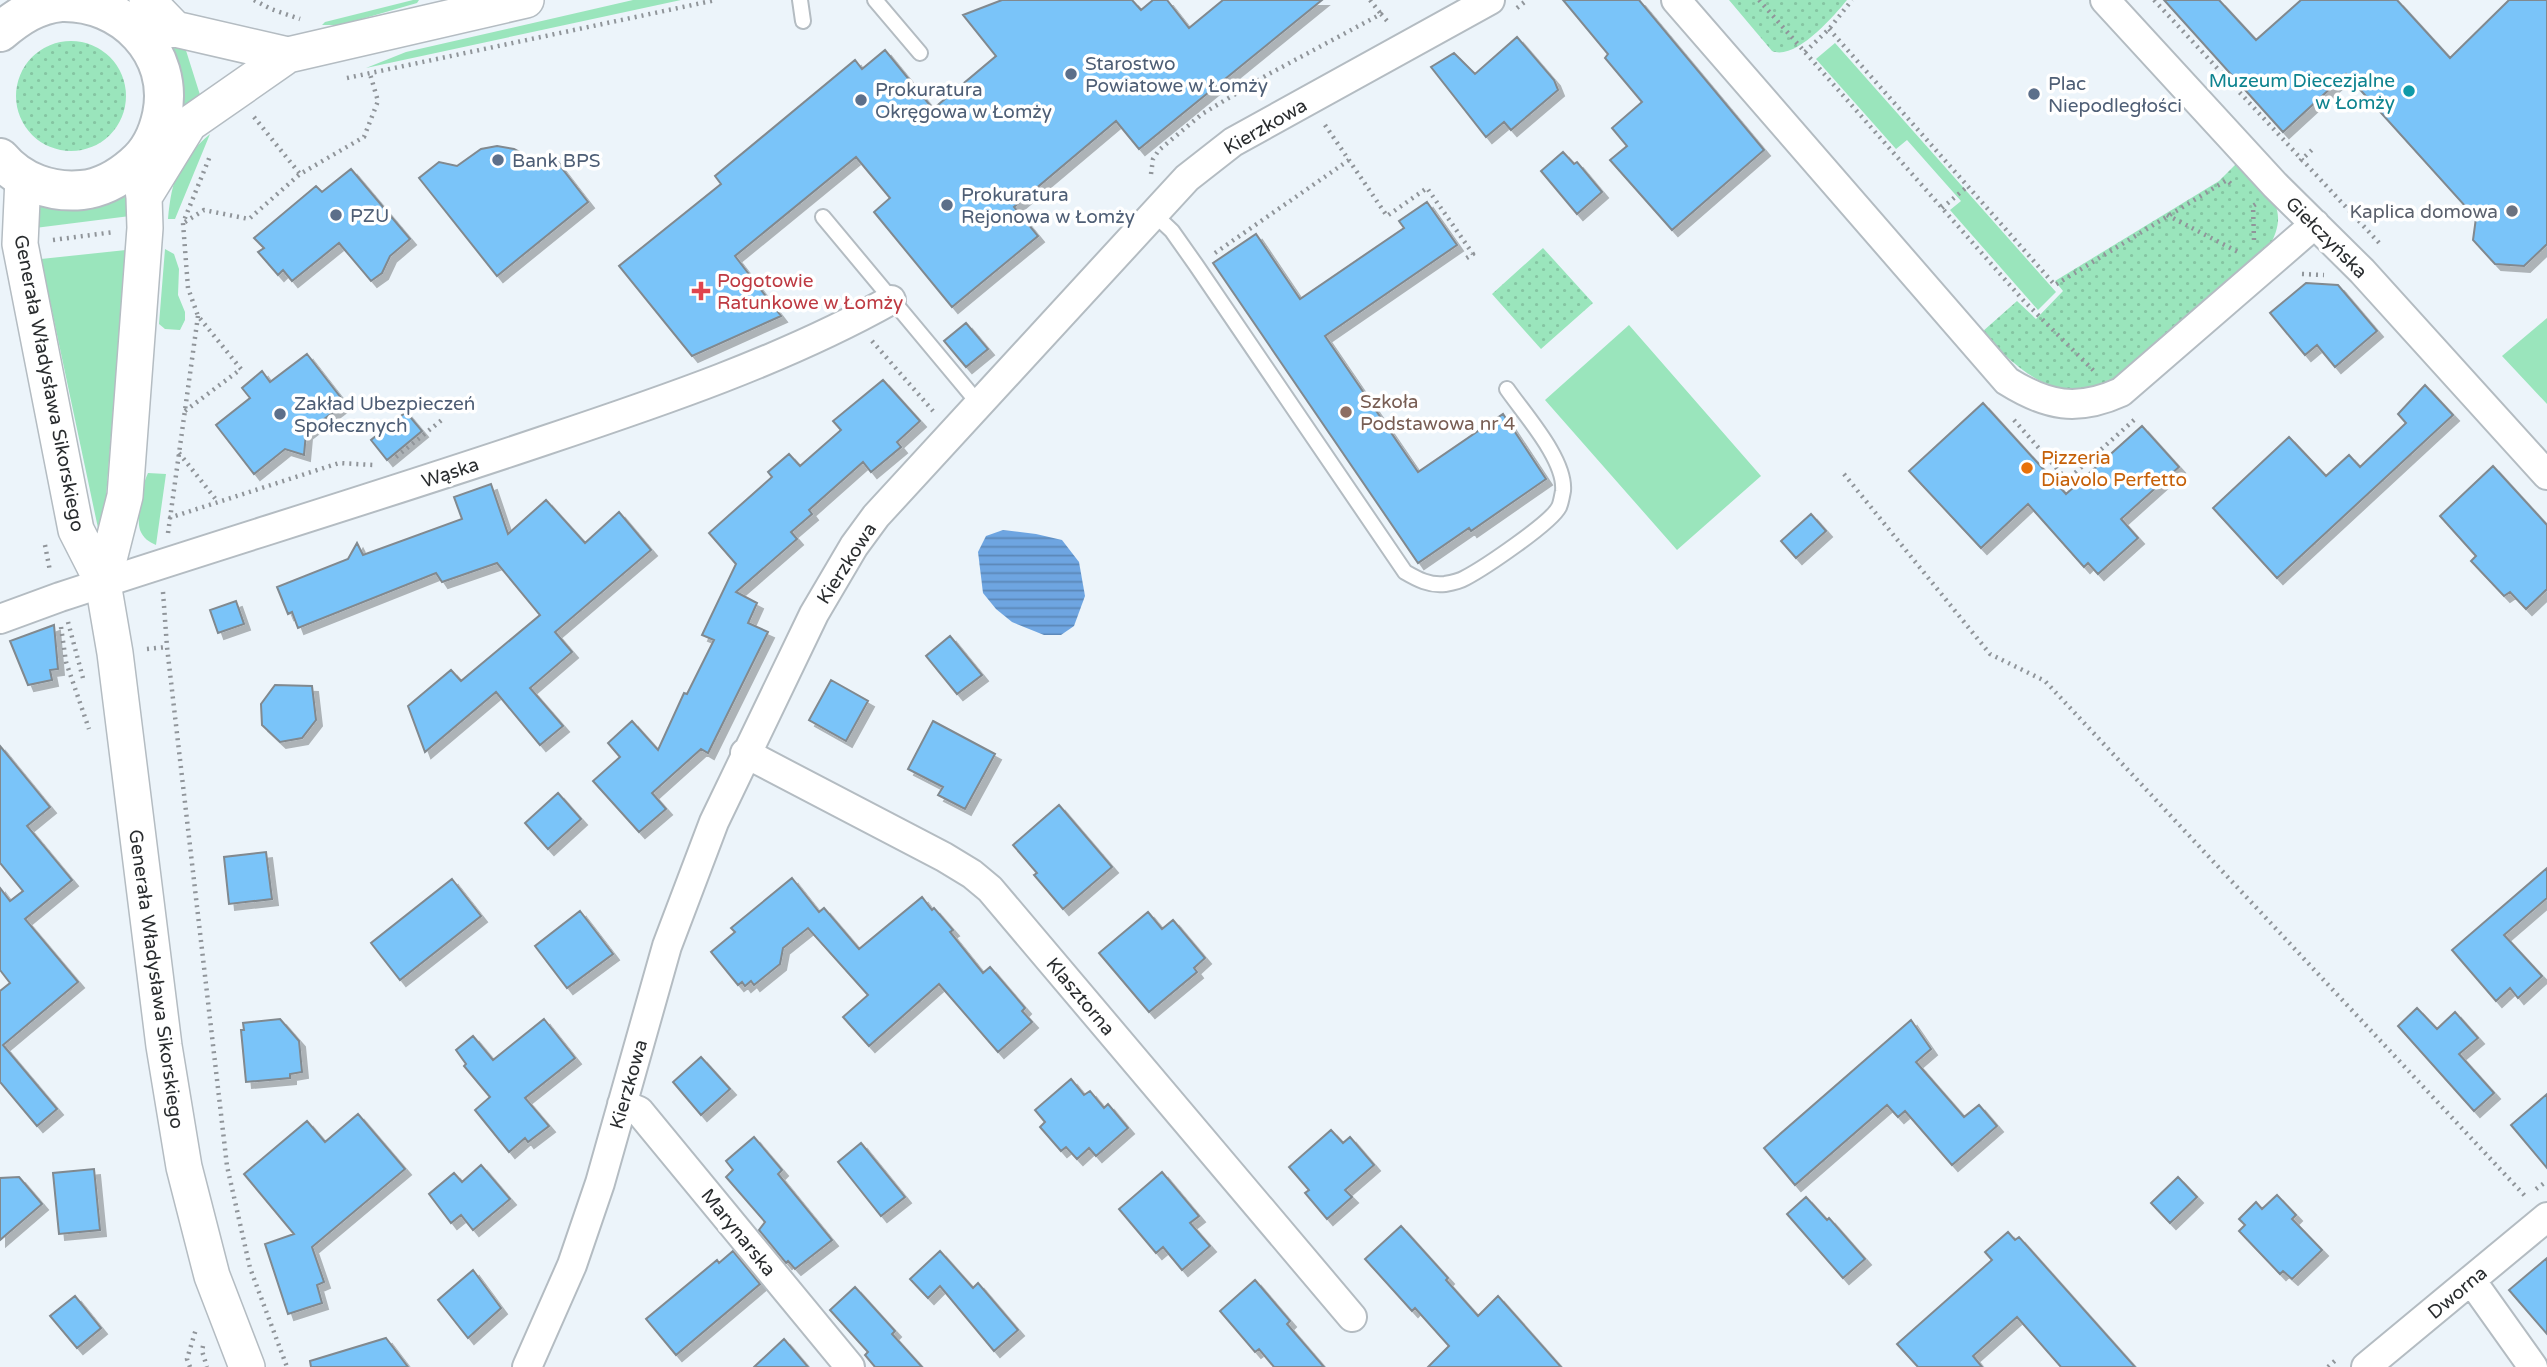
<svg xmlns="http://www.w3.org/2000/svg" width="2547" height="1367" font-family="'Varela Round',sans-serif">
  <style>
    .grass { fill: #9ae5bc }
    .park { fill: url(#park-dots) }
    .water { fill: url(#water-rules) }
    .building { fill: #7ac4f9; stroke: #81898f; stroke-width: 2; filter: url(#shadow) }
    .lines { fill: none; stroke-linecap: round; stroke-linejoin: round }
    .service-casing { stroke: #b4bcc2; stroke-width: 18 }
    .minor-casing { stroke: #b4bcc2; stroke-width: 32 }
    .tertiary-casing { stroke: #b4bcc2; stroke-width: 38 }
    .secondary-casing { stroke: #b4bcc2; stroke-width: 42 }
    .path { stroke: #90959a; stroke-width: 4.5; stroke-dasharray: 2 5; stroke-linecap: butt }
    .service { stroke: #fff; stroke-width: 14 }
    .minor { stroke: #fff; stroke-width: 28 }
    .tertiary { stroke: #fff; stroke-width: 35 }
    .secondary { stroke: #fff; stroke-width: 38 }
    .service-dot { fill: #5c6f8a; stroke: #fff; stroke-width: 2.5 }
    .culture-dot { fill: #0f9aa8; stroke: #fff; stroke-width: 2.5 }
    .worship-dot { fill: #6b7280; stroke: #fff; stroke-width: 2.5 }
    .health-dot { fill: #e0444e; stroke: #fff; stroke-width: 2.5 }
    .education-dot { fill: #8d6e63; stroke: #fff; stroke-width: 2.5 }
    .food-dot { fill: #e8710a; stroke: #fff; stroke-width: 2.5 }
    .labels { text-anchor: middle; stroke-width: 7; stroke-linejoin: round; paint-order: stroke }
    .service-label { font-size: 19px; fill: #4e5e75; stroke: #fff; text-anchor: start }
    .culture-label { font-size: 19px; fill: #0d838f; stroke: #fff; text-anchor: end }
    .street-label { font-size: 19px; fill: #2a2d2f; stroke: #fff }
    .worship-label { font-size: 19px; fill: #5b616d; stroke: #fff; text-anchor: end }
    .health-label { font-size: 19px; fill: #be3a42; stroke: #fff; text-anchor: start }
    .education-label { font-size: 19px; fill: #785e54; stroke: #fff; text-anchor: start }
    .food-label { font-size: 19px; fill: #c56008; stroke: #fff; text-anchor: start }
  </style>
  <defs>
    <pattern id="park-dots" width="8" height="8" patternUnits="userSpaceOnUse" patternTransform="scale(1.75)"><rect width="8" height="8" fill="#9ae5bc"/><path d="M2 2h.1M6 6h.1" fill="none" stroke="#85c5a2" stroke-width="1.8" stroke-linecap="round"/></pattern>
    <pattern id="water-rules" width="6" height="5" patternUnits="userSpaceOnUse" patternTransform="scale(1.75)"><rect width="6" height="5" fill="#6ea5e1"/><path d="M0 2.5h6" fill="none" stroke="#5b87b7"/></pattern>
    <filter id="shadow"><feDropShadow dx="6" dy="6" stdDeviation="0" flood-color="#0004"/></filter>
  </defs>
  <rect width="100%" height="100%" fill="#ecf4fa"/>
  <path class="grass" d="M413 0H419L417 3 341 25H322L325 22Z
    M633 0H681L366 68 406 52Z
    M160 37 183 41 201 98 174 112Z
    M1835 43 2056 292 2038 310 1950 210 1961 201 1907 140 1896 149 1816 59Z
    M210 134 175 219H168C172 178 178 162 210 134Z
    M128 180 130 216 35 228 28 190Z
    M165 249 174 254 179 269 178 295 185 312V320L180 330 165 329 159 324Z
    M126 250 102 547 41 259Z
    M2547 318V404L2502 356Z
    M1629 325 1761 476 1677 550 1545 400Z
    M148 473 166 474 156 545C149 542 143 538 140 530 136 517 142 485 148 473Z"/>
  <path class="park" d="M1729 0H1847C1833 17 1795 61 1772 51Z
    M16 96a55 55 0 1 1 110 0a55 55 0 1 1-110 0Z
    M2239 161C2267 192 2293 206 2268 249 2235 277 2203 306 2170 334 2156 347 2141 361 2126 373 2068 415 2021 374 1982 332L2017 301 2036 319 2063 291 2055 281 2219 181Z
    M1543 248 1593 303 1541 349 1492 294Z"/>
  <path class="water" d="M1003 530 1036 534 1062 540 1079 562 1085 596 1074 626 1061 635H1044L1012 622 996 609 983 593 978 552 986 536Z"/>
  <path class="building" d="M1002 0H1132L1141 10 1153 0H1167L1189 28 1223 0H1322L1139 149 1116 121 1014 207 1038 236 952 307 874 212 890 198 856 157 735 256 781 316 692 356 619 266 721 184 715 176 855 60 862 69 885 50 933 109 996 56 963 15Z
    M1563 0H1639L1764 150 1672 230 1610 160 1627 146 1612 128 1642 102 1605 58 1608 54Z
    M2164 0H2219L2256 40 2301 0H2397L2450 58 2509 0H2547V244L2524 266 2495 264 2473 240 2476 218 2346 74 2283 132Z
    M1517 37 1554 80 1558 90 1511 130 1504 122 1486 137 1431 67 1454 53 1475 74Z
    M497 146 514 149 538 162 550 153 588 202 497 276 419 178 439 162 457 166 481 149Z
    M1563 152 1574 164 1577 162 1602 192 1577 214 1541 171Z
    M351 169 410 239 390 256 382 273 371 281 339 243 292 281 283 270 278 275 258 252 264 248 254 238 316 186 322 192Z
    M1427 202 1457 245 1325 336 1418 472 1503 414 1546 479 1471 531 1469 528 1418 563 1213 263 1256 234 1300 299 1404 228 1399 221Z
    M2306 283 2338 285 2377 331 2335 367 2317 345 2305 355 2270 313Z
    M966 323 988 349 966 367 944 341Z
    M307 354 345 403 306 433 304 455 285 449 254 474 216 425 250 398 242 388 262 371 270 382Z
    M883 380 920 421 897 442 901 447 871 472 863 462 809 510 812 514 791 532 797 539 736 592 757 603 748 623 768 632 708 753 701 749 652 793 666 809 639 832 593 781 620 757 608 743 632 721 658 750 684 693 687 694 714 640 702 635 736 564 709 533 772 477 768 472 789 454 800 466 841 430 833 421Z
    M2425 385 2453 415 2277 578 2213 508 2289 437 2326 476 2349 455 2360 467 2406 423 2398 414Z
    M1983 403 2066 494 2142 426 2179 467 2121 519 2138 538 2098 574 2088 563 2084 567 2028 504 1981 548 1909 471Z
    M406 412 422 431 387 460 371 440Z
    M2493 466 2547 525V589L2526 609 2510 592 2504 596 2471 561 2476 556 2440 516Z
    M491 484 508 534 546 500 585 543 619 512 651 550 555 632 572 652 530 688 563 726 540 745 496 692 425 752 408 706 451 670 461 681 540 615 497 563 442 582 436 573 298 628 292 612 288 614 277 587 348 559 357 543 363 555 462 519 454 497Z
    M1811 514 1826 531 1796 558 1781 541Z
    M236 601 244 624 218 633 210 610Z
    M54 625 58 669 50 670 52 680 28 685 10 641Z
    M950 636 982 675 957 694 926 656Z
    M831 680 868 701 846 741 809 720Z
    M275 685 312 686 316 720 302 738 280 742 262 725 261 704Z
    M933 721 995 754 965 809 938 795 943 787 908 769Z
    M0 746 50 807 27 826 72 880 25 919 78 982 3 1045 57 1109 37 1126 0 1082V991L10 983 0 970V888L10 901 23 891 0 863Z
    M558 793 581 819 548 849 525 823Z
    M1059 805 1112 867 1063 909 1034 875 1037 873 1013 845Z
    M266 852 272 899 229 904 224 857Z
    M2547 868V898L2504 935 2542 976 2518 998 2510 988 2496 1001 2452 950Z
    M792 878 819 912 824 908 859 949 922 897 932 910 934 908 953 930 950 932 983 973 990 967 1025 1008 1022 1011 1032 1022 998 1052 939 984 869 1046 843 1017 868 995 808 928 783 948 780 964 754 985 751 981 745 986 742 982 738 985 711 952 735 932 731 928Z
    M452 879 481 916 400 980 371 943Z
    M580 911 613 954 567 988 535 946Z
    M1148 912 1162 929 1173 920 1205 958 1194 968 1197 972 1149 1012 1099 953Z
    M2417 1008 2437 1029 2455 1012 2478 1038 2459 1054 2494 1093 2474 1111 2398 1026Z
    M280 1019 299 1041 302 1072 290 1074V1078L246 1082 241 1030H244L243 1023Z
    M544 1019 575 1058 525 1098 549 1126 528 1142 525 1138 509 1152 475 1110 490 1097 464 1066 466 1064 456 1050 473 1036 493 1060Z
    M1911 1020 1931 1049 1916 1062 1964 1117 1979 1105 1997 1126 1952 1165 1905 1111 1898 1117 1887 1105 1795 1185 1764 1148Z
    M701 1057 730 1089 701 1115 673 1082Z
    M1071 1079 1084 1095 1090 1091 1104 1108 1108 1104 1128 1128 1096 1156 1089 1148 1077 1159 1066 1147 1061 1151 1040 1127 1045 1122 1035 1110Z
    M2547 1094V1168L2511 1125Z
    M358 1114 405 1169 312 1247 324 1282 317 1285 322 1303 288 1314 265 1244 294 1234 244 1174 307 1121 325 1142Z
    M1331 1130 1343 1143 1350 1137 1374 1165 1345 1190 1352 1197 1327 1219 1305 1193 1309 1190 1289 1167Z
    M754 1137 782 1170 778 1174 832 1240 795 1269 788 1261 786 1263 759 1230 765 1222 726 1177 733 1170 726 1161Z
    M861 1143 905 1197 881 1216 838 1162Z
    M481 1165 510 1199 473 1230 461 1215 451 1223 429 1194 454 1173 462 1182Z
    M94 1169 100 1230 59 1234 53 1173Z
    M1162 1172 1199 1216 1190 1223 1210 1246 1182 1270 1163 1247 1156 1253 1119 1209Z
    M19 1177 42 1204 0 1240V1178Z
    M2178 1177 2197 1197 2170 1223 2151 1203Z
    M2277 1195 2296 1215 2292 1219 2322 1250 2292 1279 2283 1271 2280 1274 2239 1231 2245 1225 2239 1219 2256 1202 2262 1209Z
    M1806 1197 1827 1220 1829 1218 1865 1259 1843 1278 1787 1214Z
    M1401 1226 1448 1278 1446 1280 1478 1316 1498 1296 1561 1367H1428L1449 1346 1415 1308 1412 1311 1365 1259Z
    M2008 1232 2015 1240 2019 1237 2135 1367H2061L2017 1317 1973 1356 1982 1367H1918L1897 1344 1992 1260 1985 1252Z
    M733 1251 760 1284 676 1355 646 1319 717 1260 719 1263Z
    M940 1251 973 1288 978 1283 1018 1330 994 1351 940 1286 928 1298 910 1279Z
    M2547 1258V1334L2509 1290Z
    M473 1270 501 1308 468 1338 438 1300Z
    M1255 1280 1290 1321 1287 1324 1324 1367H1274L1259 1349 1255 1352 1220 1311Z
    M855 1287 895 1331 892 1334 922 1367H875L865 1355 868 1352 830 1310Z
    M75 1296 101 1328 77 1348 50 1316Z
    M386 1338 408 1367H311L310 1361Z
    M784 1339 808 1367H754Z"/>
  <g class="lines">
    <defs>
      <path id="service" d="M800 0 803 21
        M875 0 920 53
        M1154 214 1172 231 1196 265 1405 572C1417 579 1430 586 1445 584 1451 583 1460 581 1465 578 1484 568 1551 523 1559 507 1561 503 1562 496 1563 491 1566 460 1525 415 1507 389
        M823 217 979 404"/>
      <path id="minor" d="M1676 0 2007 381C2047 406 2077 412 2121 392L2315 224
        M2105 0 2275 185 2362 271 2547 475
        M0 619 60 597C221 544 383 495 543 441 660 402 784 360 891 300
        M745 753 944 857 972 874 990 889 1352 1317
        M622 1104 639 1111 850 1367
        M2471 1280 2533 1367
        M527 1367 572 1265 600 1183 667 946 714 822 814 614 854 546 876 516 1187 178 1233 142 1490 0
        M2366 1367 2547 1217"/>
      <path id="tertiary" d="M147 0 175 29
        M141 33 175 29 288 55
        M159 128 189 124 288 55 526 0
        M23 178 20 244 76 530 103 583 115 653 164 1046 184 1167 212 1276 247 1367
        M144 197 189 124
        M103 583 125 496 145 228 144 197 139 161"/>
      <path id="secondary" d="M0 32C18 17 37 4 61 2 123 0 175 53 162 115 158 134 150 152 134 165 119 178 102 188 82 190 51 193 20 182 0 158"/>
    </defs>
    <use href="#service" class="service-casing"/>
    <use href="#minor" class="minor-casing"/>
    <use href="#tertiary" class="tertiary-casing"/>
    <use href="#secondary" class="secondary-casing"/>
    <path class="path" d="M254 0 271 9 300 19
      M1370 0 1381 14
      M1759 0 2023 300 2096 373
      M2154 0 2382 246
      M1517 8 1527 0
      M1829 29 2055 285 2227 180 2233 186
      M1805 52 1829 29 1852 0
      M347 78 716 0
      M254 117 300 174
      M1325 125 1387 216 1427 188 1473 254 1465 259
      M2300 161 2314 148
      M1151 174 1153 159 1159 150 1202 114 1267 75 1381 14 1389 23
      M1942 208 1968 186
      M2167 215 2240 253
      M185 222 204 210 249 219 300 174 364 137 378 101 370 74
      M53 240 114 232
      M2254 240 2253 206 2256 204
      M1215 253 1349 160
      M2302 274 2324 275
      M872 341 933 411
      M185 411 241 369 198 316 188 288 183 223 210 156
      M2014 420 2067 480 2134 420
      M179 453 218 502
      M396 457 443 419
      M1844 474 1990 654 2045 681 2526 1197
      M169 518 339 463 373 465
      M168 533 198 316
      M45 545 50 571
      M163 592 167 647 227 1166 250 1268 287 1367
      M68 622 84 682
      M61 627 66 662 89 729
      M147 649 167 647
      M2536 1189 2547 1181
      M203 1346 202 1351 207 1367
      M190 1367 187 1359 196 1329
      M2328 1367 2338 1358"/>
    <use href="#service" class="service"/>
    <use href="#minor" class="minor"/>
    <use href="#tertiary" class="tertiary"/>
    <use href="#secondary" class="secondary"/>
  </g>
  <g class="service-dot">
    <circle cx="1071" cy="74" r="7"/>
    <circle cx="2034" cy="94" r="7"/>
    <circle cx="861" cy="100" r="7"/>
    <circle cx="498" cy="160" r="7"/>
    <circle cx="947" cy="205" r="7"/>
    <circle cx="336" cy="215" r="7"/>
    <circle cx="280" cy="414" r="7"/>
  </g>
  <circle class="culture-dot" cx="2409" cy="91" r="7"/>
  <circle class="worship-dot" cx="2512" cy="211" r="7"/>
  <path class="health-dot" d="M697.5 280.5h7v7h7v7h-7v7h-7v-7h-7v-7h7z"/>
  <circle class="education-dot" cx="1346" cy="412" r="7"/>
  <circle class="food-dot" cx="2027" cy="468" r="7"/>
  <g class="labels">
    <g class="service-label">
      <text x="1085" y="70">Starostwo<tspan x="1085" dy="22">Powiatowe w Łomży</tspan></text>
      <text x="2048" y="90">Plac<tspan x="2048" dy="22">Niepodległości</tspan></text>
      <text x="875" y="96">Prokuratura<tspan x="875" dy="22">Okręgowa w Łomży</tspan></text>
      <text x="512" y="167">Bank BPS</text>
      <text x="961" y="201">Prokuratura<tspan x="961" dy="22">Rejonowa w Łomży</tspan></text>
      <text x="350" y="222">PZU</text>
      <text x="294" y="410">Zakład Ubezpieczeń<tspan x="294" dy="22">Społecznych</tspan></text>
    </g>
    <g class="culture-label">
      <text x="2395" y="87">Muzeum Diecezjalne<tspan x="2395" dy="22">w Łomży</tspan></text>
    </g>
    <g class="street-label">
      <text transform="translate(1265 126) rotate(-30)" y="7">Kierzkowa</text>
      <text transform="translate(2327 237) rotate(45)" y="7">Giełczyńska</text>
      <text transform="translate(50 383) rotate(79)" y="7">Generała Władysława Sikorskiego</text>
      <text transform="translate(450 472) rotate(-18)" y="7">Wąska</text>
      <text transform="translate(846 563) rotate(-57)" y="7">Kierzkowa</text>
      <text transform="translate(157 979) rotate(82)" y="7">Generała Władysława Sikorskiego</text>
      <text transform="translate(1081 996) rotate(50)" y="7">Klasztorna</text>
      <text transform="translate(628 1084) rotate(-74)" y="7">Kierzkowa</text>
      <text transform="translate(739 1232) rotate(51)" y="7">Marynarska</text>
      <text transform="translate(2457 1292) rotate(-40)" y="7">Dworna</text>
    </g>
    <g class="worship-label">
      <text x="2498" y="218">Kaplica domowa</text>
    </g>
    <g class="health-label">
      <text x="717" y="287">Pogotowie<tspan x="717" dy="22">Ratunkowe w Łomży</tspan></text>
    </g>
    <g class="education-label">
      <text x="1360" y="408">Szkoła<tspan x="1360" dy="22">Podstawowa nr 4</tspan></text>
    </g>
    <g class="food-label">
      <text x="2041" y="464">Pizzeria<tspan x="2041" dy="22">Diavolo Perfetto</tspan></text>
    </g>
  </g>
</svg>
